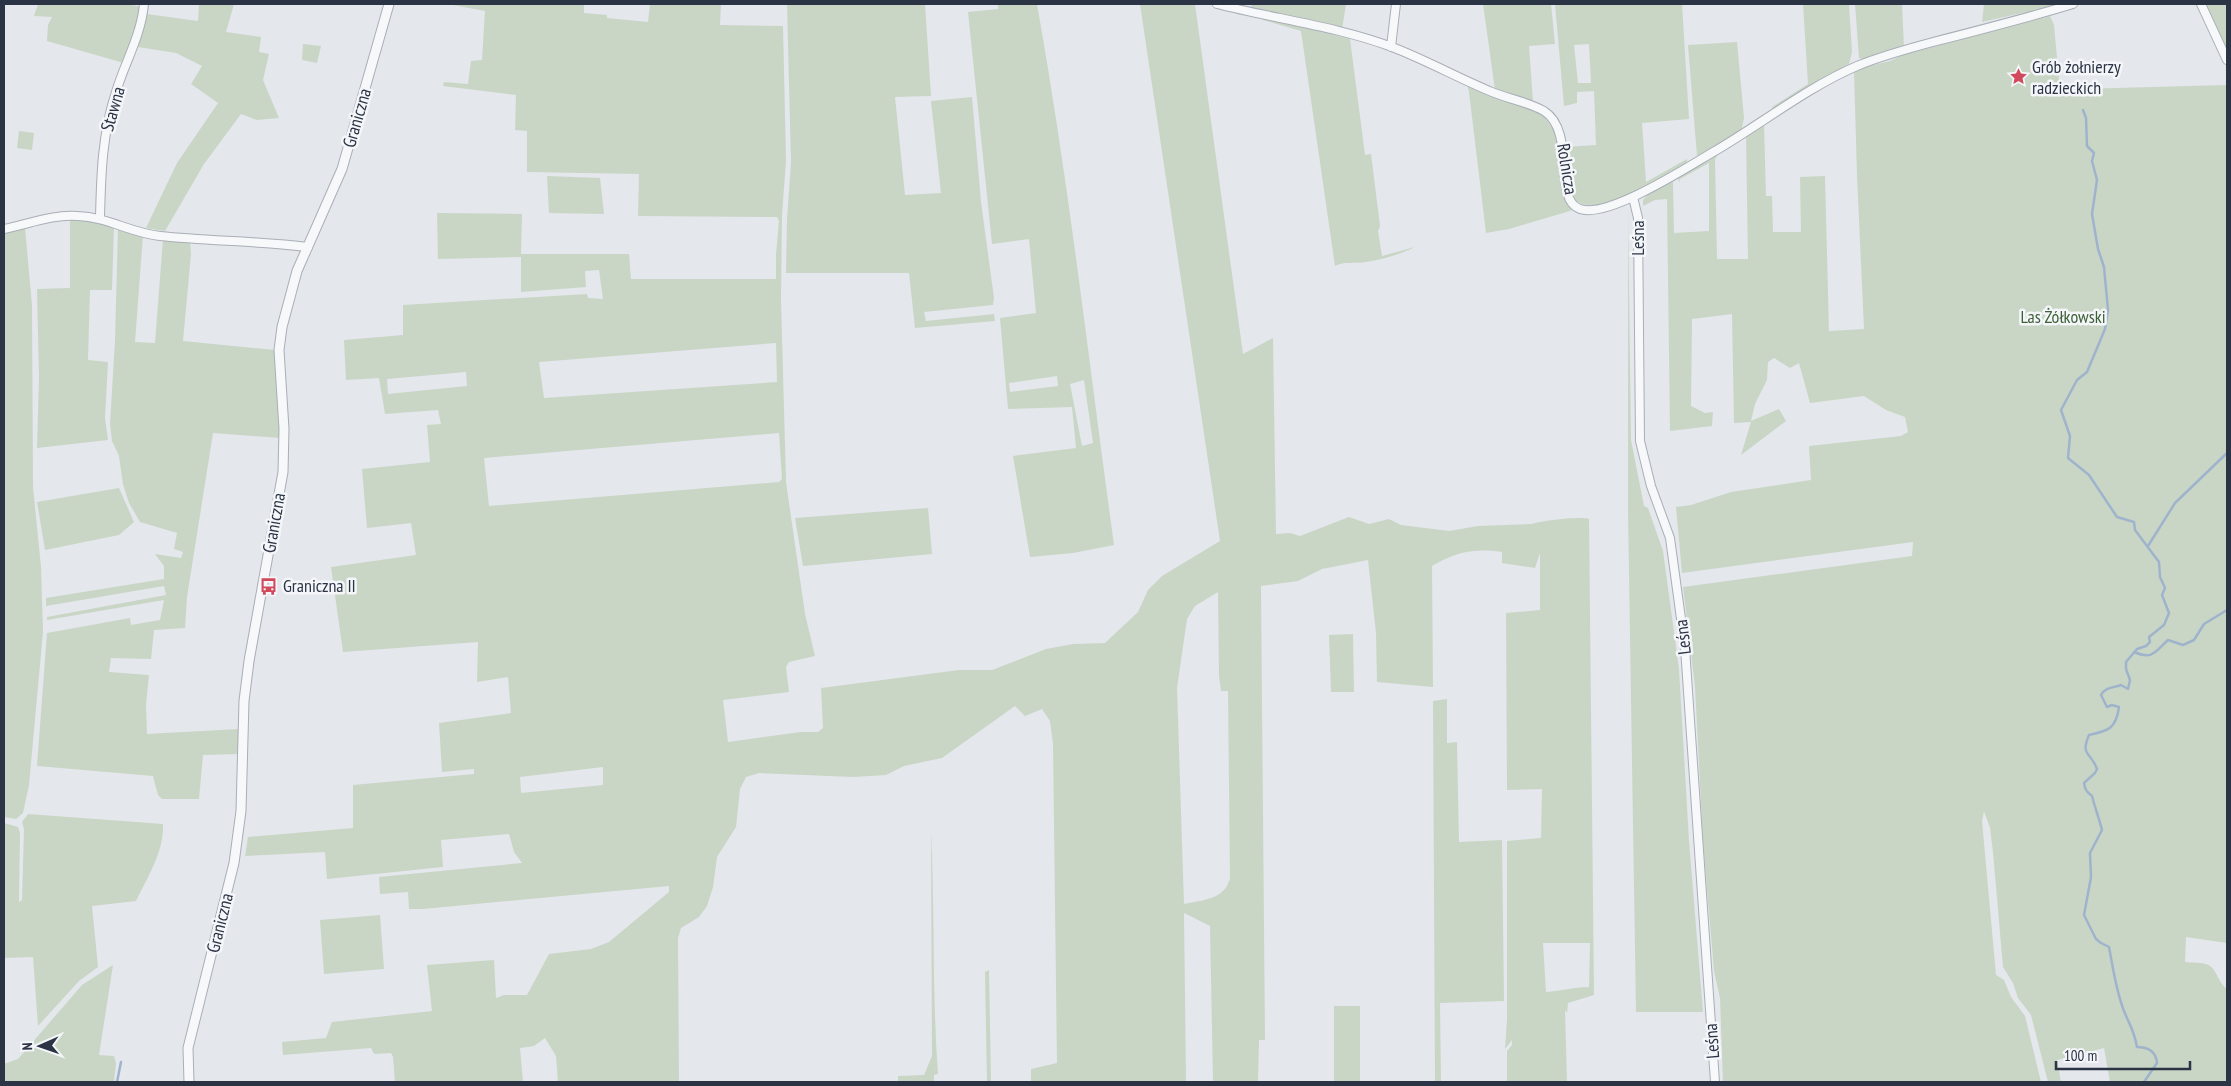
<svg xmlns="http://www.w3.org/2000/svg" width="2231" height="1086" font-family="'PT Sans Narrow',sans-serif">
  <style>
    .green { fill: #c9d6c5; fill-rule: evenodd }
    .lines { fill: none; stroke-linecap: round; stroke-linejoin: round }
    .stream { stroke: #9fb4cc; stroke-width: 2.5 }
    .minor-casing { stroke: #a9aeb7; stroke-width: 10 }
    .tertiary-casing { stroke: #a9aeb7; stroke-width: 11 }
    .minor { stroke: #f7f8fa; stroke-width: 8 }
    .tertiary { stroke: #f7f8fa; stroke-width: 9 }
    .labels { text-anchor: middle; stroke-width: 5; stroke-linejoin: round; paint-order: stroke }
    .poi-label { font-size: 18px; fill: #2b3445; stroke: #f4f6f9; text-anchor: start }
    .street-label { font-size: 18px; fill: #2b3445; stroke: #f4f6f9 }
    .park-label { font-size: 18px; fill: #3f6138; stroke: #f4f6f9 }
  </style>
  <rect width="100%" height="100%" fill="#e4e7ec"/>
  <path class="green" d="M38 4H127L142 7 124 63 47 41 48 25 52 17 34 16Z
    M199 4H234L226 32 261 37 259 52 269 54 263 80 279 118 257 120 241 114 204 164 165 231 146 228 177 163 218 103 191 84 202 66 176 53 138 47 147 14 198 21Z
    M448 4H584V13L607 15V18L648 22 650 4H721L720 25 783 26 786 161 782 215 781 300 786 482 805 614 815 656 789 662 786 667 789 692 723 700 728 742 801 732H818L823 728 821 688 959 670H992L1046 649 1073 644 1105 643 1138 612 1148 590 1162 576 1220 541 1140 4H1195L1243 354 1273 338 1276 534 1290 533 1300 536 1349 517 1369 524 1389 519 1401 525 1449 531 1478 526 1532 524C1540 521 1580 516 1589 519L1594 995 1568 1003 1567 1013 1565 1010 1567 1082H1507V1051L1512 1045V1040L1505 1049 1507 1019V841L1541 838 1542 789 1507 790 1506 613 1540 610V553L1535 568 1502 563V552C1474 548 1456 552 1432 566L1433 687 1377 682 1376 633 1368 560 1322 569 1298 581 1261 586 1265 1040H1259L1258 1082H1213L1210 926 1184 913 1186 1082H1031V1069L1057 1063 1053 744 1050 721 1042 709 1025 716 1015 706 942 758 904 766 886 775 853 777 759 773 746 777 740 789 736 827 717 857 713 887 707 906 699 917 681 928 678 938 679 1082H558L556 1056 545 1038 534 1046 520 1048 523 1082H395L393 1057 391 1053 374 1054 371 1048 283 1055 282 1042 326 1038 332 1022 432 1011 427 965 494 960 496 998 504 995H527L549 954 591 949 609 942 669 892V886L423 909H409L408 892 380 894 379 877 522 863 514 852 509 834 441 840 443 867 327 879 325 852 245 856 248 837 353 828V785L474 774V769L442 772 439 723 511 713 508 677 477 682 478 642 343 652 331 567 416 555 411 523 367 528 362 469 430 462 427 425 441 424 438 410 385 414 379 378 346 380 344 340 403 335V305L587 294 588 298 603 299 599 270 585 271 586 287 521 292V257L438 259 437 213 522 214 521 254H629L631 279H776V254L779 221 777 217 638 216 639 174 527 172V131L515 130 516 95 443 86 444 82 468 84 471 61 482 60 485 11ZM776 343 777 382 544 398 539 362ZM466 372 467 386 388 394 387 379ZM779 433 782 479 779 482 489 506 484 458ZM1218 592 1219 676 1221 691H1228L1230 878C1225 900 1202 900 1184 904L1177 688 1187 619 1195 606ZM603 767V785L521 793 520 777ZM1543 943H1590L1589 987C1574 987 1561 991 1546 992Z
    M787 4H925L931 96 895 97 905 195 941 193 931 101 972 97 981 202 994 298 993 305 924 312 926 321 994 314 995 321 915 328 909 273H786L787 219 791 163Z
    M998 4H1037C1069 183 1089 364 1114 545L1073 553 1030 557 1013 456 1076 448 1072 407 1008 409 1000 318 1036 313 1029 239 992 244 968 12 998 9ZM1057 376 1058 386 1010 392 1009 383ZM1084 380 1093 443 1082 446 1070 384Z
    M1252 4H1346L1342 30 1251 8Z
    M1483 4H1551L1555 44 1529 46 1533 102 1495 90Z
    M1555 4H1682L1689 119 1642 123 1646 182 1687 159V164C1667 178 1590 224 1573 197 1565 184 1567 161 1566 147L1596 145 1594 91 1577 92V103L1564 106ZM1589 44 1591 83H1578L1574 45Z
    M1803 4H1849L1852 52 1849 64 1809 87 1774 111 1772 107 1808 84Z
    M1855 4H1902L1904 47 1863 59 1859 58Z
    M1984 4H2061L1982 22Z
    M2203 4H2227V57Z
    M1261 16 1350 39 1365 155 1371 154 1380 226 1378 231 1382 256 1415 247C1399 255 1383 259 1366 262 1355 264 1344 261 1335 266L1301 31 1263 20Z
    M2050 16 2054 25 2059 80 2078 89 2227 85V943L2186 937 2185 962C2192 963 2200 962 2206 964 2217 967 2217 982 2227 989V1082H2110L2104 1048 2057 1060 2061 1082H2048L2031 1015 2018 998 2013 983 2003 967 1993 852 1990 828 1984 811 1982 821 1996 975 2004 980 2011 997 2025 1016 2041 1082H1723L1720 998 1714 971 1703 842 1695 687 1683 587 1912 556 1913 542 1682 573 1676 507 1691 505 1731 492 1811 480 1809 446 1901 436 1908 432 1905 417 1886 410 1864 396 1810 403 1799 363 1790 368 1774 358 1768 362 1767 380 1755 404 1751 421 1779 409 1786 421 1741 455 1751 422 1734 423 1732 314 1692 319 1691 406 1705 413 1713 412 1712 426 1670 431 1667 199 1655 200 1643 206V200C1650 192 1662 182 1673 182L1674 233 1709 231V163L1680 179 1679 183 1678 176 1719 153 1715 159 1717 259H1748L1746 136 1764 124 1766 196H1772L1773 232H1801L1800 177 1825 176 1829 331 1864 329 1857 176 1854 70 1890 61 1903 55Z
    M1737 42 1744 118 1741 132 1697 156 1688 45Z
    M303 44 321 46 317 63 302 60Z
    M1467 84 1542 114 1556 133 1563 191 1572 209 1570 211 1509 229 1486 233 1469 92Z
    M19 131 34 133 32 150 17 148Z
    M547 176 600 178 604 214 549 213Z
    M1628 209 1631 440 1644 506 1648 508 1663 551 1679 669 1689 841 1703 1012H1636L1628 510Z
    M70 217 114 226 112 290H90L88 360 108 362 105 418 108 440 37 448 39 377 37 289 70 288Z
    M25 228 32 305 33 487 41 567 43 632 29 785 23 813 16 819 4 817V232Z
    M118 228 143 235 135 342 155 343 163 239 190 241 191 254 183 341 275 350 280 438 213 433 187 597 185 628 154 630 151 659 111 658 109 672 149 675 146 704 147 734 239 729 238 754 203 755 199 799H162L158 795 153 776 37 766 47 633 130 618 131 625 160 620 164 600 47 620V617L166 595 164 586 46 606V598L164 579V566L155 554 181 558 183 552 174 549 177 533 140 522 129 503 123 484 119 456 112 441 110 424 115 340Z
    M119 488 134 522 119 535 45 550 37 502Z
    M928 508 932 554 803 566 795 518Z
    M1353 634 1354 692H1331L1329 635Z
    M1447 699V743L1457 742 1459 842 1502 840 1504 1001 1440 1003 1441 1082H1435L1433 701Z
    M28 814 163 824C164 852 148 876 136 901L92 906 98 967 79 981 38 1026 33 957 4 958V823L18 827 20 833 19 902 22 900 24 829 22 822Z
    M931 832C935 913 932 994 938 1074L934 1075V1082H898V1076L924 1075 932 1056Z
    M380 915 384 969 324 974 320 920Z
    M113 965 99 1055 114 1056 116 1063 114 1082H4V1064L18 1059 82 985Z
    M989 970 991 1082H987L985 972Z
    M1334 1006H1360V1082H1334Z"/>
  <g class="lines">
    <path class="stream" d="M2083 110 2086 118 2087 146 2094 153 2092 161 2097 180 2092 214 2098 249 2104 267 2108 310 2105 329 2087 372 2077 380 2061 410 2070 436 2068 458 2089 475 2117 517 2134 522 2135 530 2159 562 2160 577 2165 588 2162 595 2169 613 2164 625 2149 637 2150 642 2146 646 2137 649 2126 662V669L2130 680 2128 689 2121 685C2113 688 2105 687 2101 695L2107 707 2112 705 2119 707C2116 729 2108 731 2089 735 2080 756 2091 752 2097 769L2095 773 2084 783C2085 790 2087 792 2092 796 2095 808 2099 818 2102 830L2090 853 2091 877 2084 915 2096 939 2101 943 2109 947C2113 968 2116 991 2124 1011 2130 1026 2134 1030 2137 1047 2148 1047 2156 1051 2157 1063L2144 1082
      M2148 546 2175 503 2227 453
      M2134 652C2153 660 2155 652 2168 640L2183 645 2194 640 2204 624 2227 610
      M117 1082 121 1062"/>
    <defs>
      <path id="minor" d="M1217 4C1275 19 1336 26 1392 47 1426 60 1458 78 1492 92 1509 99 1528 102 1544 111 1577 132 1552 200 1580 209 1608 219 1689 166 1715 151 1761 124 1808 87 1857 66 1881 56 1907 49 1933 42 1980 30 2027 18 2073 4
        M2201 4 2227 60
        M1391 47 1396 4
        M1633 197 1638 218 1640 441 1651 486 1670 538 1685 648 1715 1082
        M100 218C101 175 102 134 116 92 125 62 141 36 144 4
        M4 229C29 224 52 214 78 216 107 217 131 233 160 236 209 241 258 241 308 247"/>
      <path id="tertiary" d="M189 1082 188 1048 234 863 241 811 244 701 249 661 283 472 284 429 279 350 282 327 297 271 342 169 389 4"/>
    </defs>
    <use href="#minor" class="minor-casing"/>
    <use href="#tertiary" class="tertiary-casing"/>
    <use href="#minor" class="minor"/>
    <use href="#tertiary" class="tertiary"/>
  </g>
  <defs>
    <symbol id="sight-bare" viewBox="-9 -9 18 18"><path d="M0-6L1.8-2.2L6-1.7L2.9 1.2L3.7 5.4L0 3.3L-3.7 5.4L-2.9 1.2L-6-1.7L-1.8-2.2Z" fill="#d1495b" stroke="#f4f6f9" stroke-width="2.5" paint-order="stroke"/></symbol>
    <symbol id="bus-bare" viewBox="-9 -9 18 18"><path d="M-5-6H5V4H4V6H2V4H-2V6H-4V4H-5ZM-3.5-4V0h7V-4ZM-3.5 1.2v1.5H-2V1.2ZM2 1.2v1.5H3.5V1.2Z" fill="#d1495b" stroke="#f4f6f9" stroke-width="2.5" paint-order="stroke"/></symbol>
  </defs>
  <g fill-rule="evenodd">
    <use href="#sight-bare" x="2006" y="64" width="25" height="25"/>
    <use href="#bus-bare" x="256" y="574" width="25" height="25"/>
  </g>
  <g class="labels">
    <g class="poi-label">
      <text x="2032" y="73">Grób żołnierzy<tspan x="2032" dy="21">radzieckich</tspan></text>
      <text x="283" y="592">Graniczna II</text>
    </g>
    <g class="street-label">
      <text transform="translate(113 109) rotate(-74)" y="6">Stawna</text>
      <text transform="translate(357 118) rotate(-74)" y="6">Graniczna</text>
      <text transform="translate(1567 169) rotate(81)" y="6">Rolnicza</text>
      <text transform="translate(1638 238) rotate(-90)" y="6">Leśna</text>
      <text transform="translate(274 523) rotate(-80)" y="6">Graniczna</text>
      <text transform="translate(1683 637) rotate(-97)" y="6">Leśna</text>
      <text transform="translate(220 923) rotate(-76)" y="6">Graniczna</text>
      <text transform="translate(1712 1041) rotate(-94)" y="6">Leśna</text>
    </g>
    <g class="park-label">
      <text x="2063" y="323">Las Żółkowski</text>
    </g>
  </g>
  <rect width="2231" height="1086" fill="none" stroke="#2b3445" stroke-width="10"/>
  <g transform="translate(40 1046) rotate(268)" stroke="#f4f6f9" stroke-width="4" paint-order="stroke">
  <path d="M0-4L9 19L0 12L-9 19Z" fill="#2b3445"/>
  <text y="-8" font-size="14" font-weight="bold" text-anchor="middle" fill="#2b3445">N</text>
  </g>
  <path d="M2056 1061v8h134v-8" fill="none" stroke="#2b3445" stroke-width="2.5"/>
  <text x="2064" y="1061" font-size="15" fill="#2b3445" stroke="#f4f6f9" stroke-width="4" paint-order="stroke">100 m</text>
</svg>
